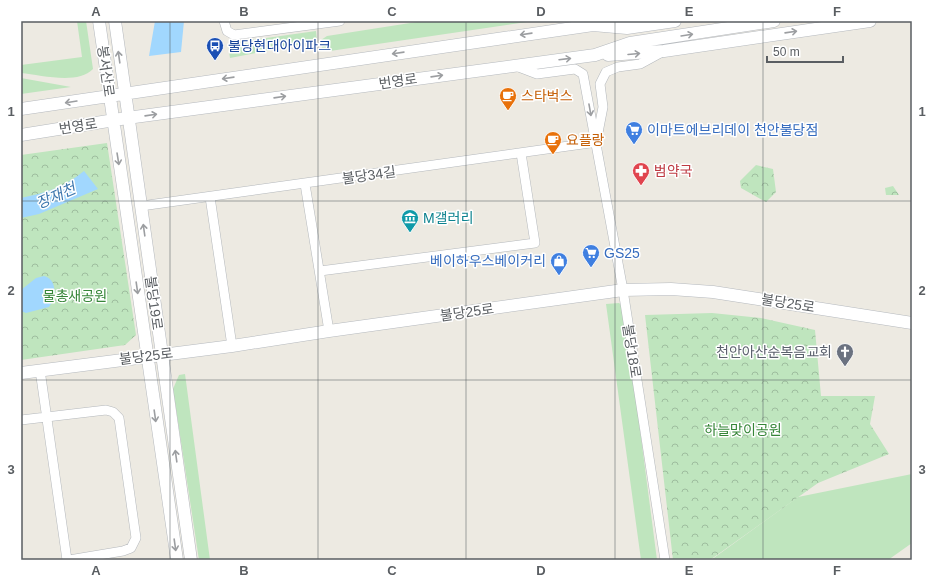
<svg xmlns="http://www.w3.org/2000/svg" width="933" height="581" font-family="Helvetica,'Noto Sans KR',sans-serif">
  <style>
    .grass { fill: #bfe5be }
    .park { fill: url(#park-crowns) }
    .water { fill: #a1d7fe }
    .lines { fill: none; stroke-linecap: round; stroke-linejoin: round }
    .street-casing { stroke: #b4b8bc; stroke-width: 10 }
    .secondary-casing { stroke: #b5b9be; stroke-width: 13 }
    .street { stroke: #fff; stroke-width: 9 }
    .secondary { stroke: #fff; stroke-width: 12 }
    .oneway { stroke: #9c9ea1 }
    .grid { fill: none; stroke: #5a5e62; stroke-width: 1; stroke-opacity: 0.55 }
    .labels { text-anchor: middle; stroke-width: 3; stroke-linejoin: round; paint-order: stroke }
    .transit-label { font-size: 14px; fill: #164399; stroke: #fff; text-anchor: start }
    .street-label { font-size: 14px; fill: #5a5e62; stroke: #fff }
    .food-label { font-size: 14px; fill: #c56008; stroke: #fff; text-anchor: start }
    .shop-label { font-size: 14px; fill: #366cbe; stroke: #fff; text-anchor: start }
    .health-label { font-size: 14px; fill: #be3a42; stroke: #fff; text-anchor: start }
    .culture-label { font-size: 14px; fill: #0d838f; stroke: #fff; text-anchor: start }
    .park-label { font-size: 14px; fill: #368638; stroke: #fff }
    .worship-label { font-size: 14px; fill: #5b616d; stroke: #fff; text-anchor: end }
    .water-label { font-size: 15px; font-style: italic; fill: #3f78af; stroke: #fff }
    .neatline { fill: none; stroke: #5a5e62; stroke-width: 1.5 }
    .grid-label { font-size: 13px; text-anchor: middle; font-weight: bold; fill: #5a5e62 }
  </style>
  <defs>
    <pattern id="park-crowns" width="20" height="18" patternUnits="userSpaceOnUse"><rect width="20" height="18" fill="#bfe5be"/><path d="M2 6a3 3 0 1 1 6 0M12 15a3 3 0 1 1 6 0" fill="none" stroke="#9ebd9e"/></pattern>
  </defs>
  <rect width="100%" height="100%" fill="#edeae2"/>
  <path class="grass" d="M77 21H86L93 69C78 85 41 75 21 73V65L82 57Z
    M423 21H534L330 51 322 48 321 40 327 36Z
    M316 31 317 41 230 58 228 45 230 43Z
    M21 78 71 87 21 94Z
    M619 303 624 307 657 560H641L606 304Z
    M185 374 210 560H199L173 389 179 375Z
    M912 474V543L888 560H711L798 497Z"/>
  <path class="park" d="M107 143 136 335 125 345 21 360V155Z
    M756 165 773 169 776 192 766 202 741 188 740 181Z
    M893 186 899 195H886L885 188Z
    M712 313 761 318 815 330 821 396H875L870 424 889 454 818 483 710 560H673L645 315Z"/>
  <path class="water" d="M155 21H184L181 52 149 56Z
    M84 171 98 189 39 214 21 218V198C45 193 65 187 84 171Z
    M44 276C55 279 55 289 54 299L49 307 26 313 21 311V290L36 278Z"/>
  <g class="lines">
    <defs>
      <path id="street" d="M224 21 227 31 234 35 340 21
        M516 66 537 74 575 69 583 74 623 290 665 560
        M597 138 603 107 600 84 606 72 618 67 640 64 662 52
        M305 184 329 331
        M210 197 232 346
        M141 206 597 142
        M320 271 535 243 521 153
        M40 370 67 560
        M21 420 106 410 113 412 119 418 136 538 131 548 123 551 69 560"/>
      <path id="secondary" d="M99 21 177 560
        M115 21 191 560
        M608 55 664 51 870 21
        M21 109 593 25 627 28 675 21
        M21 135 127 118 595 55 630 43 774 21
        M21 373 232 346 329 331 623 290 671 289 713 292 912 323"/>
    </defs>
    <use href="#street" class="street-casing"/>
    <use href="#secondary" class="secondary-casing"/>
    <use href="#street" class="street"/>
    <use href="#secondary" class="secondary"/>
  </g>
  <defs><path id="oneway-shaft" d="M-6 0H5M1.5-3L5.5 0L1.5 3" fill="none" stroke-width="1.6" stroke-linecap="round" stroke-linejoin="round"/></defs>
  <g class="oneway">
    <use href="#oneway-shaft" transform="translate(791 32) rotate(-8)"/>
    <use href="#oneway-shaft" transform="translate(526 34) rotate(172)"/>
    <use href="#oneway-shaft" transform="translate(687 35) rotate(-9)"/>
    <use href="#oneway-shaft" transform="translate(398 53) rotate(172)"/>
    <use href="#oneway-shaft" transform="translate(634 54) rotate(-5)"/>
    <use href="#oneway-shaft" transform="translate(119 57) rotate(-98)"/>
    <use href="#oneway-shaft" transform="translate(565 59) rotate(-7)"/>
    <use href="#oneway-shaft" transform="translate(437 76) rotate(-8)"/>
    <use href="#oneway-shaft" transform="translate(228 78) rotate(172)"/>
    <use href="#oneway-shaft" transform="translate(280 97) rotate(-8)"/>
    <use href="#oneway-shaft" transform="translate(71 102) rotate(171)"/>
    <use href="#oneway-shaft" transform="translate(590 110) rotate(80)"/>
    <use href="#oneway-shaft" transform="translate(151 115) rotate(-8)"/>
    <use href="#oneway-shaft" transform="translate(118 159) rotate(81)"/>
    <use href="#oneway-shaft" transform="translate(144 230) rotate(-98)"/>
    <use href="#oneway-shaft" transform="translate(137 288) rotate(82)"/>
    <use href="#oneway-shaft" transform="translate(155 416) rotate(82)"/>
    <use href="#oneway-shaft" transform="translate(176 456) rotate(-98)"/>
    <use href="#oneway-shaft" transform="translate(175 545) rotate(82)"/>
  </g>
  <path class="grid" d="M170 21V560M318 21V560M466 21V560M615 21V560M763 21V560M21 201H912M21 380H912"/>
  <defs>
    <symbol id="bus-pin" viewBox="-11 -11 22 30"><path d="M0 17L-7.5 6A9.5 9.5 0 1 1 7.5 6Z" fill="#1a4fb4" stroke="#fff"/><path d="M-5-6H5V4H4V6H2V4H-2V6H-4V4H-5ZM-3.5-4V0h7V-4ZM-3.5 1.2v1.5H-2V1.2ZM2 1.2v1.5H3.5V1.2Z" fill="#fff"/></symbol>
    <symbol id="cafe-pin" viewBox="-11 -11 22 30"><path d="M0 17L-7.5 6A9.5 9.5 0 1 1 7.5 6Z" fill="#e8710a" stroke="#fff"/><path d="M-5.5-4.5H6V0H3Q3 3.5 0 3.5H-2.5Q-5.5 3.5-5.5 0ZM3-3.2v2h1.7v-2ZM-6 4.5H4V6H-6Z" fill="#fff"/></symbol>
    <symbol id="supermarket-pin" viewBox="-11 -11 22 30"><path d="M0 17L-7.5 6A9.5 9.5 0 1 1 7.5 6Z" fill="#3f7fe0" stroke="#fff"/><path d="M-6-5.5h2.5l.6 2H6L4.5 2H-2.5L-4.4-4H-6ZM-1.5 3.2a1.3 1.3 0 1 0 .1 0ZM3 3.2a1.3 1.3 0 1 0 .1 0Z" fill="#fff"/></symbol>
    <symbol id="pharmacy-pin" viewBox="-11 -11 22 30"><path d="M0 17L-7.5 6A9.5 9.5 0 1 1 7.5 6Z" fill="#e0444e" stroke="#fff"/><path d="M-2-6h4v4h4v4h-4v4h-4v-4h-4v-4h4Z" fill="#fff"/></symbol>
    <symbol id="museum-pin" viewBox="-11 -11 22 30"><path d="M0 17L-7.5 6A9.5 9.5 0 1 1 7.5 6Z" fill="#0f9aa8" stroke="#fff"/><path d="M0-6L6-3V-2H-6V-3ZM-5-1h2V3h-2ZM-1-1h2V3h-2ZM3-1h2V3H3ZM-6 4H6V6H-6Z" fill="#fff"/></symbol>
    <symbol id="shop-pin" viewBox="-11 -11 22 30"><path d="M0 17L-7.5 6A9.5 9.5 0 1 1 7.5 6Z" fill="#3f7fe0" stroke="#fff"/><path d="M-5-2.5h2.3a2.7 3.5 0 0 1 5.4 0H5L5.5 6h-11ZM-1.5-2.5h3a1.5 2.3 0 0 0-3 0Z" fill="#fff"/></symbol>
    <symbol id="church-pin" viewBox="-11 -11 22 30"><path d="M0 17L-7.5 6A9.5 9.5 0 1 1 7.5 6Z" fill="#6b7280" stroke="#fff"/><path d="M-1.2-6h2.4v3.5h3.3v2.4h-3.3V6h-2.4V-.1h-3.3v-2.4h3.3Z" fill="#fff"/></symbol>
  </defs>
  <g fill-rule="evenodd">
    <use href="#bus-pin" x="205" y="36" width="20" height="27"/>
    <use href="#cafe-pin" x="498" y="86" width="20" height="27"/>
    <use href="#supermarket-pin" x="624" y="120" width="20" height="27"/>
    <use href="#cafe-pin" x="543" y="130" width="20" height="27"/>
    <use href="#pharmacy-pin" x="631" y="161" width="20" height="27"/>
    <use href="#museum-pin" x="400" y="208" width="20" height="27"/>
    <use href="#supermarket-pin" x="581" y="243" width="20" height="27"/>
    <use href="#shop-pin" x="549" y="251" width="20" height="27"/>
    <use href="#church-pin" x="835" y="342" width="20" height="27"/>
  </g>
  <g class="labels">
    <g class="transit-label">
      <text x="228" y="51">불당현대아이파크</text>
    </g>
    <g class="street-label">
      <text transform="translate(106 71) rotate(82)" y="5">봉서산로</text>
      <text transform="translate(398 81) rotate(-8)" y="5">번영로</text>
      <text transform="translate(78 126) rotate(-9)" y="5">번영로</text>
      <text transform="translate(369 175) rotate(-8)" y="5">불당34길</text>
      <text transform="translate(154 303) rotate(82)" y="5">불당19로</text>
      <text transform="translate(788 303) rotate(9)" y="5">불당25로</text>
      <text transform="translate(467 312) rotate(-8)" y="5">불당25로</text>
      <text transform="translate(632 351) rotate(81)" y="5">불당18로</text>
      <text transform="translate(146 356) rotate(-7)" y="5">불당25로</text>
    </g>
    <g class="food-label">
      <text x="521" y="101">스타벅스</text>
      <text x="566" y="145">요플랑</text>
    </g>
    <g class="shop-label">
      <text x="647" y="135">이마트에브리데이 천안불당점</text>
      <text x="604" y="258">GS25</text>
      <text x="546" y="266" text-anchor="end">베이하우스베이커리</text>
    </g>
    <g class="health-label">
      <text x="654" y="176">범약국</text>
    </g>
    <g class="culture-label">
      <text x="423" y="223">M갤러리</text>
    </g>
    <g class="park-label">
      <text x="75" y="301">물총새공원</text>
      <text x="743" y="435">하늘맞이공원</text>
    </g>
    <g class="worship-label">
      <text x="832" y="357">천안아산순복음교회</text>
    </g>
    <g class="water-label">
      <text transform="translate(56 196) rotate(-24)" y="5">장재천</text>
    </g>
  </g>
  <rect width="933" height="581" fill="none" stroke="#ffffff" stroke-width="44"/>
  <path d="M767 56v6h76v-6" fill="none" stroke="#5a5e62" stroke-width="2"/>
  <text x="773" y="56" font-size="12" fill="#5a5e62" stroke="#ffffff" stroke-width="3" paint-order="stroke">50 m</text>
  <rect x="22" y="22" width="889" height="537" class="neatline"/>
  <g class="grid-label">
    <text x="96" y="16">A</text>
    <text x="244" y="16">B</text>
    <text x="392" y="16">C</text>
    <text x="541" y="16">D</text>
    <text x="689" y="16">E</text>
    <text x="837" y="16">F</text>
    <text x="11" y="116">1</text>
    <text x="922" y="116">1</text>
    <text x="11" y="295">2</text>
    <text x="922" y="295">2</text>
    <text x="11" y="474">3</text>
    <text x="922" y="474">3</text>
    <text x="96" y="575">A</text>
    <text x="244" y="575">B</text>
    <text x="392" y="575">C</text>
    <text x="541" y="575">D</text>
    <text x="689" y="575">E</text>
    <text x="837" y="575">F</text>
  </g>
</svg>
